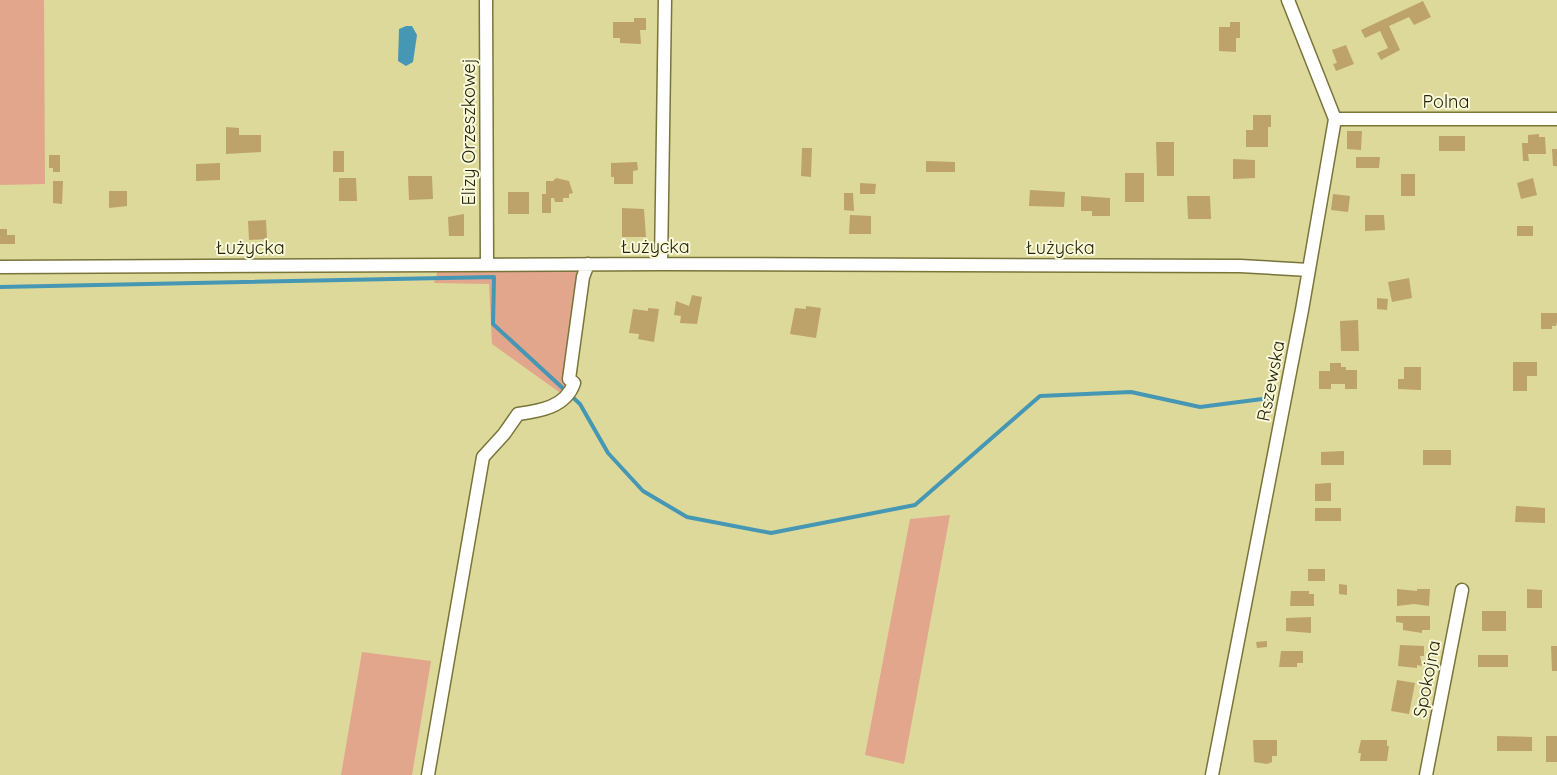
<svg xmlns="http://www.w3.org/2000/svg" width="1557" height="775" font-family="Quicksand,sans-serif">
  <style>
    .green { fill: #e2a68c }
    .water { fill: #4697b4 }
    .lines { fill: none; stroke-linecap: round; stroke-linejoin: round }
    .stream { stroke: #4697b4; stroke-width: 4 }
    .building { fill: #bda26a }
    .minor-casing { stroke: #797439; stroke-width: 15 }
    .minor { stroke: #fff; stroke-width: 12 }
    .labels { text-anchor: middle; stroke-width: 4; stroke-linejoin: round; paint-order: stroke }
    .street-label { font-size: 18px; fill: #25230a; stroke: #faf9da }
  </style>
  <rect width="100%" height="100%" fill="#ddd99b"/>
  <path class="green" d="M0 0H44L45 184 0 185Z
    M584 269 566 397 492 344 489 284 434 283 438 270Z
    M950 515 904 764 865 755 910 519Z
    M362 652 431 661 412 775H341Z"/>
  <path class="water" d="M406 26H412L417 35 413 62 406 66 398 61 399 29Z"/>
  <g class="lines">
    <path class="stream" d="M0 287 494 277 493 324 580 404 608 453 643 491 687 517 771 533 915 505 1040 396 1131 392 1200 407 1270 398"/>
  </g>
  <path class="building" d="M1423 1 1431 17 1414 25 1409 17 1389 26 1400 50 1381 60 1377 53 1388 48 1380 31 1365 38 1361 30Z
    M634 18H646V30H640L641 44 620 43V38H613V22H634Z
    M1230 22H1240V38H1236V52L1219 51V27H1230Z
    M1346 45 1354 64 1336 71 1333 64 1337 63 1332 50Z
    M1253 115H1271V127H1268V147H1246V130H1253Z
    M226 127 239 128V135H261V152L226 154Z
    M1347 131H1362L1361 150 1347 149Z
    M1539 134V137H1545L1546 154H1528L1529 161H1523L1522 143H1528V135Z
    M1439 136H1465V151H1439Z
    M1156 142H1174V176H1157Z
    M802 148H812L811 177 801 176Z
    M1552 149H1557V166H1553Z
    M333 151H344V172H333Z
    M49 155H60V172H53V168H49Z
    M1356 157H1380L1379 168H1356Z
    M1233 159 1255 160V178L1233 179Z
    M926 161 955 162V172H926Z
    M637 162 638 170 633 171V184H614V177H611V163Z
    M220 163V180L196 181V164Z
    M1125 173H1144V202H1125Z
    M1401 174H1415V196H1401Z
    M408 176H432L433 199 409 200Z
    M339 178H356L357 201H339Z
    M556 178 569 181 573 193 569 194V198H563V202H555L554 198H551V213H542V194H546V181H553Z
    M1533 178 1537 195 1521 199 1517 183Z
    M53 181H63L62 204 53 203Z
    M860 183 876 184 875 194H860Z
    M1030 190 1065 192 1064 207 1029 206Z
    M109 191H127V206L109 208Z
    M508 192H529V214H508Z
    M844 193H853L854 211 844 210Z
    M1333 194 1350 196 1348 212 1331 210Z
    M1081 196 1110 198V216H1092V211H1081Z
    M1187 196H1210L1211 219H1188Z
    M622 208 644 209 646 237H622Z
    M464 214V236H449L448 217Z
    M850 215 871 216V234H849Z
    M1365 215H1384L1385 230 1365 231Z
    M266 220 267 239 249 240 248 221Z
    M1517 226H1533V236H1517Z
    M0 229H7V235H15V244H0Z
    M1409 278 1412 298 1392 302 1388 282Z
    M692 295 702 297 697 324 680 323 681 316 674 315 676 301 689 306Z
    M1377 298 1388 299 1387 310 1377 309Z
    M806 306 821 308 816 338 790 334 795 308 806 309Z
    M648 308 659 309 654 342 638 339 639 334 629 333 633 309 648 311Z
    M1541 313H1557V322L1556 326H1552V329H1541Z
    M1358 320 1359 351H1341L1340 321Z
    M1513 362H1537V376H1527V391H1513Z
    M1330 363H1341V367H1346V370H1357V389H1345V384H1331V389H1319V371H1330Z
    M1404 367H1421V390L1398 389V379H1404Z
    M1423 450H1451V465H1423Z
    M1344 451V465H1321V452Z
    M1328 483H1331V501H1315V484Z
    M1516 506 1545 508V523L1515 522Z
    M1315 508H1341V521H1315Z
    M1308 569H1325V581H1308Z
    M1339 584 1347 585V595L1339 594Z
    M1397 589 1417 591V589H1430L1429 606 1414 604 1397 606Z
    M1527 589 1542 590V608H1527Z
    M1291 591H1309V594H1314V606H1290Z
    M1482 611H1506V631H1482Z
    M1396 616H1430V630H1422V633L1403 630V623L1396 622Z
    M1311 617V633L1286 631V618Z
    M1267 641V647L1257 648 1256 642Z
    M1400 645 1424 646V656H1420L1422 666 1417 665V668L1398 666Z
    M1551 646H1557V671H1552Z
    M1281 651H1303V663H1297V667H1279Z
    M1478 655H1508V667H1478Z
    M1397 680 1415 683 1409 714 1391 711Z
    M1497 736 1532 737V751H1497Z
    M1546 736H1557V762H1546Z
    M1253 740H1277V756H1272V762L1267 764 1254 762Z
    M1361 740H1387V746H1389L1387 761H1360L1361 753H1358Z"/>
  <g class="lines">
    <defs>
      <path id="minor" d="M486 0 487 265
        M1335 119H1557
        M661 264 665 0
        M0 267 661 264 1240 266 1309 270
        M428 775 483 457 504 434 518 414C540 411 566 407 574 383L569 379 583 277 588 264
        M1212 775 1302 310 1335 119 1288 0
        M1426 775 1462 590"/>
    </defs>
    <use href="#minor" class="minor-casing"/>
    <use href="#minor" class="minor"/>
  </g>
  <g class="labels">
    <g class="street-label">
      <text x="1446" y="108">Polna</text>
      <text transform="translate(469 132) rotate(-90)" y="6">Elizy Orzeszkowej</text>
      <text x="655" y="253">Łużycka</text>
      <text x="250" y="254">Łużycka</text>
      <text x="1060" y="254">Łużycka</text>
      <text transform="translate(1271 381) rotate(-79)" y="6">Rszewska</text>
      <text transform="translate(1427 679) rotate(-79)" y="6">Spokojna</text>
    </g>
  </g>
</svg>
